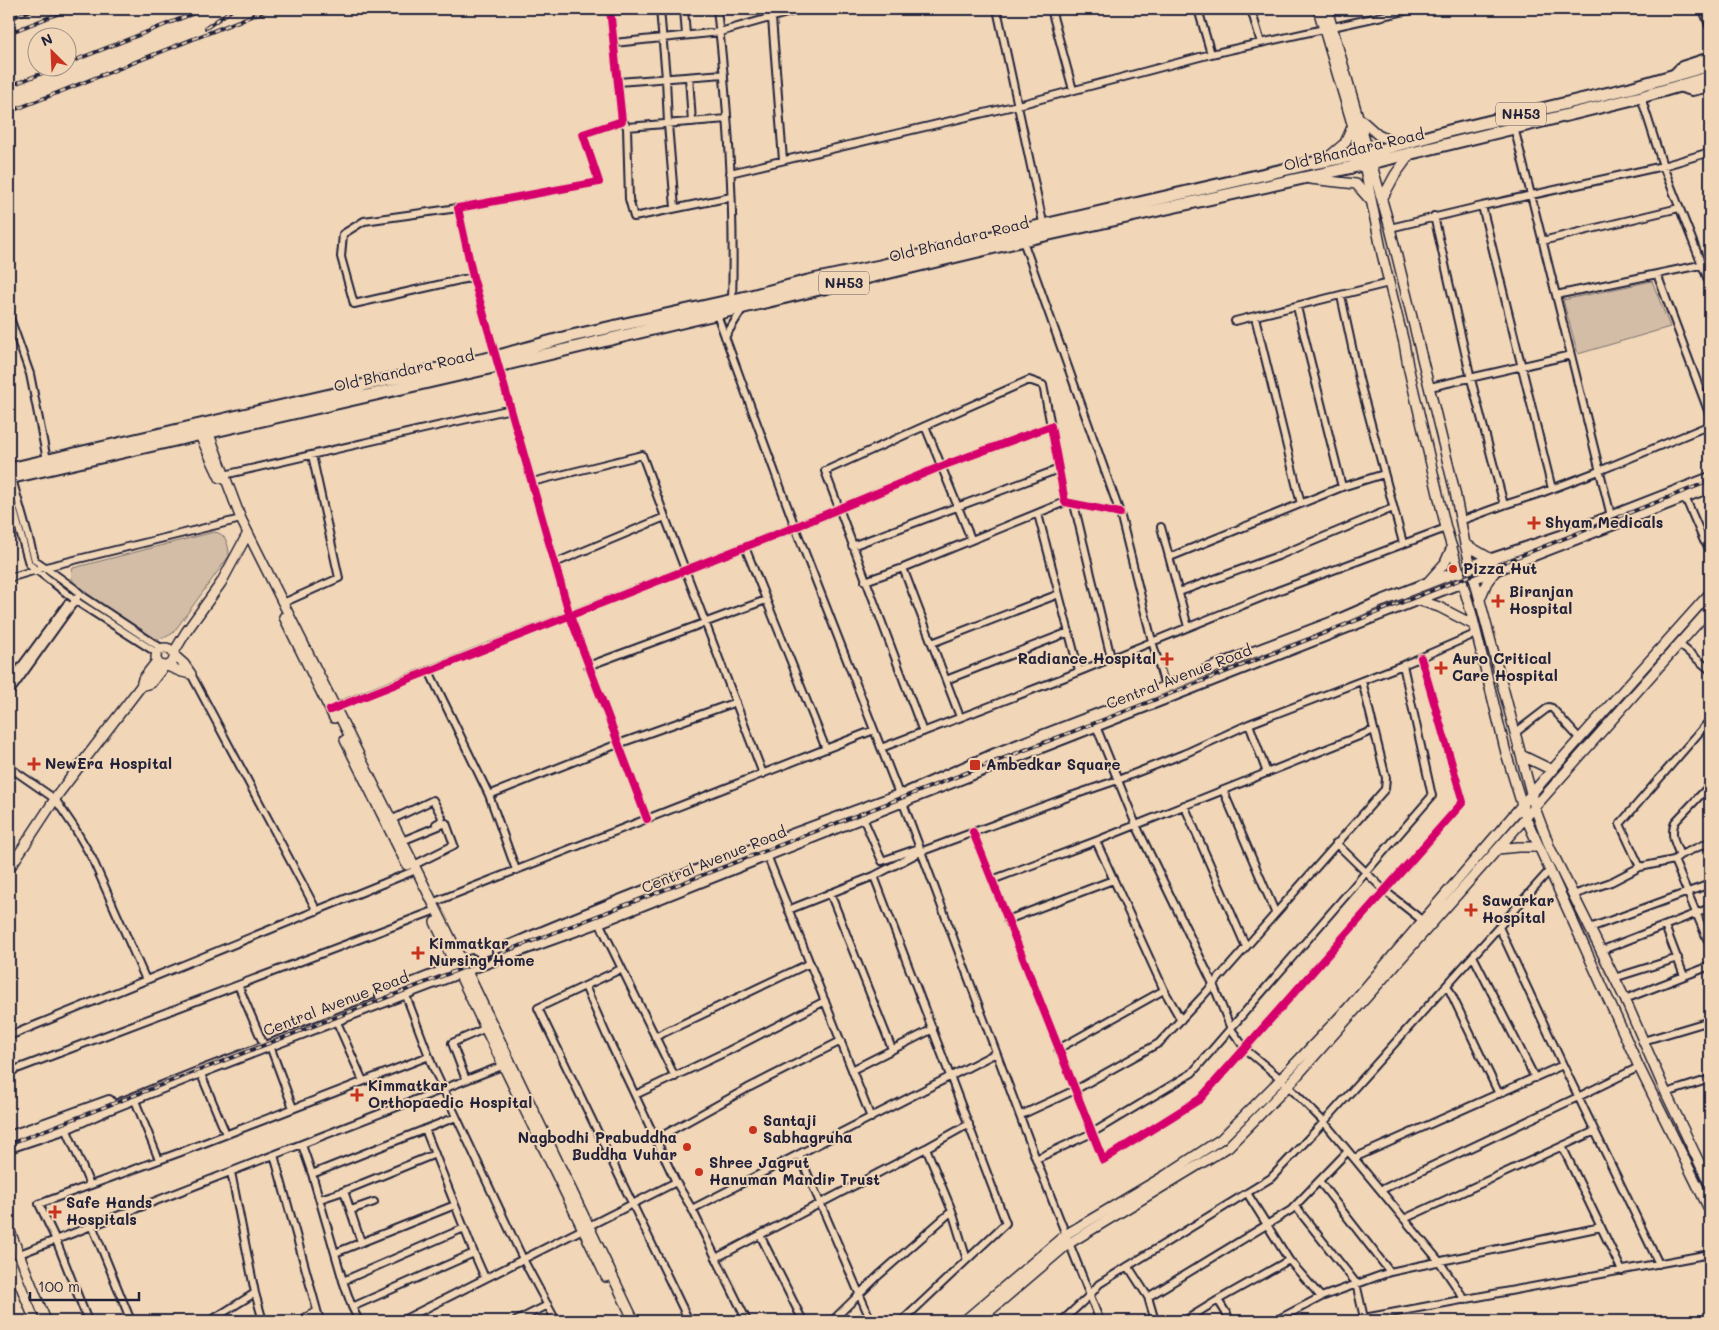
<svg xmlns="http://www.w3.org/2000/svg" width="1719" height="1330" font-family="Mali,sans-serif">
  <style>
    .green { fill: #d3bda6; stroke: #7a7070 }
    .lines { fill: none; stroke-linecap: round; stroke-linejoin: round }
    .street-casing { stroke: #22223b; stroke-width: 10 }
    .secondary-casing { stroke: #22223b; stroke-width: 12 }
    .primary-casing { stroke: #22223b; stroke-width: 14 }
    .highway-casing { stroke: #22223b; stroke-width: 15 }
    .street { stroke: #f1d7b8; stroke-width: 6 }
    .secondary { stroke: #f1d7b8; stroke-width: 9 }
    .primary { stroke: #f1d7b8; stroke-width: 10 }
    .highway { stroke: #f1d7b8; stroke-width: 11 }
    .rail-casing { stroke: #22223b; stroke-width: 4 }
    .rail { stroke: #f1d7b8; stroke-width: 2; stroke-dasharray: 5.5; stroke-linecap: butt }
    .cycleway-casing { stroke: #f1d7b8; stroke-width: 11 }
    .cycleway { stroke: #d6006c; stroke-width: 8 }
    .poi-dot { fill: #c8321e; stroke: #f1d7b8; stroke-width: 2 }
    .labels { text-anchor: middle; stroke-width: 4; stroke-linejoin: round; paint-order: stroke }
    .shield { fill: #f1d7b8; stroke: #605860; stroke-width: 1 }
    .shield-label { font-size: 14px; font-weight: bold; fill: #22223b }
    .street-label { font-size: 15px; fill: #22223b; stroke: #f1d7b8 }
    .poi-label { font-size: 15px; font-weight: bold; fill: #22223b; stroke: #f1d7b8; text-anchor: start }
  </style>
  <rect width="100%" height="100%" fill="#f1d7b8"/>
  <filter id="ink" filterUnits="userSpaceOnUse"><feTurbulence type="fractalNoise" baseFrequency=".02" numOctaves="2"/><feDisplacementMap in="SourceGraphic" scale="10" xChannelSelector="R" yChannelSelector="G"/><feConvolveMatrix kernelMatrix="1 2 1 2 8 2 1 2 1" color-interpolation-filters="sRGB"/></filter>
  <g filter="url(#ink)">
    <path class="green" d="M1652 281 1670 327 1578 354 1563 300Z
      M214 532C226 533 229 545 229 556L173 633C165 638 160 640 151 638L84 593C76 586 68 579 73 568Z"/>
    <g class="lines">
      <defs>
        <path id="street" d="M610 9 622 121 583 134 599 182 458 208 473 277 570 616 647 819
          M660 9 666 78 668 124 675 208
          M684 9 686 35
          M717 9C728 106 735 204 732 302
          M997 9 1044 227
          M1051 9 1073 90
          M1198 9 1211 54
          M1251 9 1261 43
          M1703 9 1710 28
          M772 18 783 160
          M614 43 720 32 801 9
          M689 77 692 122
          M618 82 724 74
          M625 124 627 127 727 119
          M627 127 629 199 634 217 731 197
          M1514 127 1556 295 1710 263
          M1710 152 1663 166 1710 285
          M730 173 1018 105 1211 54 1414 9
          M458 208 364 221 343 234 341 257 354 304 473 277
          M1434 216 1471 379 1504 505 1541 493 1599 471 1710 425
          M1390 228 1482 206
          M1022 238 1120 513 1152 641 1165 686
          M1542 241 1679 208
          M1657 274 1710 416
          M1556 295 1611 516
          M1341 296 1359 379 1403 543
          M1297 307 1342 487
          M716 312 795 527 899 794
          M9 315 30 374 47 460
          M1255 317 1301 504
          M1235 321 1389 283
          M725 337 743 308
          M1430 387 1571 355
          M11 475 35 560 74 588 84 597 161 648
          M224 475 511 409
          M532 482 642 455 665 517
          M1552 489 1482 206 1663 166 1641 97
          M9 493 29 564 79 603 157 653
          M1685 497 1704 541 1710 549
          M1074 504 1111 658
          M1038 514 1079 671
          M1460 521 1504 505
          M1161 527 1188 627
          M971 539 925 426 1029 380 1043 385 1051 426
          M852 546 1059 469
          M745 547 826 749
          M1170 557 1342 487 1384 474
          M555 563 665 517 763 774
          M903 568 960 717
          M9 578 46 567 241 519
          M865 581 903 568 1065 502
          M1179 592 1278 556 1393 508
          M283 603 339 578 312 455
          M932 643 1059 594
          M1679 644 1710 670
          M588 666 766 600
          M429 671 489 795 516 870
          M191 674 317 911
          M946 680 1069 632
          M9 683 67 604
          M9 693 77 598
          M331 709 795 527 942 466 1051 426 1065 502 1120 513
          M1710 720 1620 824 1640 867 1674 860 1710 946
          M1249 724 1267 773
          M1096 726 1136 825 1213 984 1231 1029 1246 1050 1281 1079 1324 1122 1439 1261 1465 1300
          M923 732 825 471 925 426
          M1515 733 1549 707 1552 708 1579 738
          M881 748 1063 678 1280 590 1446 528
          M9 767 55 799 74 827 92 858 146 980
          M1223 790 1275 912
          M489 795 618 744 736 702
          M903 803 1036 1159 1100 1321
          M1184 805 1246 947
          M863 818 882 861 919 848
          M391 820 433 800 442 817 441 821 436 824
          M973 832 1103 1160 1200 1099 1463 802 1421 658
          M402 841 446 823 454 845 414 865
          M1096 841 1164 990 1181 1020
          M1336 843 1385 891 1423 921
          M767 855 871 1118
          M1680 855 1710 842
          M1674 860 1680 855C1675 844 1670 834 1675 822L1710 785
          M874 876 1006 1223 902 1321
          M992 880 1096 841 1374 730
          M830 893 892 1049
          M1573 895 1611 882 1640 867
          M432 903 874 730
          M788 910 874 876 920 852 1068 797 1118 780 1186 753 1249 724 1403 665 1475 634
          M1007 920 1113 880
          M599 922 675 1077
          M1665 926 1684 976
          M1499 927 1563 1065 1659 1264
          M1590 928 1710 884
          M1600 951 1710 908
          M1473 956 1535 1078
          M621 969 538 1008 689 1321
          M1614 978 1678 958
          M238 985 263 1043
          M1447 985 1499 1094
          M585 986 606 1034 676 1182 692 1209 747 1321
          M405 993 433 1067 523 1259 556 1321
          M1625 999 1710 966
          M336 1020 363 1081
          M9 1036 416 870
          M655 1037 810 963
          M1643 1041 1710 1021
          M270 1046 293 1108
          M1058 1049 1164 990
          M852 1070 933 1029
          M9 1072 431 912
          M200 1072 226 1134
          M466 1080 452 1043 486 1028
          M1666 1093 1710 1079
          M635 1095 728 1051 825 1001
          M134 1098 159 1160
          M1021 1115 1075 1090 1159 1043 1203 996 1385 789 1386 778 1362 681
          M66 1128 90 1185
          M425 1129 474 1253 352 1307 343 1281 312 1174 456 1117
          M656 1139 748 1088 841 1041
          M302 1145 312 1174
          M1562 1146 1622 1271
          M926 1148 952 1211 967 1260
          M799 1154 871 1321
          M274 1155 320 1321
          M1354 1158 1563 1065
          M1036 1159 1092 1133 1192 1073 1432 796 1403 665
          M231 1172 255 1293 263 1321
          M1319 1181 1390 1272
          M1381 1190 1578 1097 1639 1067
          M344 1191 361 1242
          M320 1199 344 1191 435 1154
          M1295 1206 1356 1283 1364 1318
          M692 1209 996 1053
          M351 1210 374 1202
          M1404 1219 1595 1131
          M92 1225 131 1321
          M760 1235 803 1321
          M335 1253 455 1205
          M474 1253 485 1278
          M17 1255 502 1066
          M716 1258 926 1148 969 1124
          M1289 1260 1321 1297
          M1128 1266 1148 1297 1155 1321
          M343 1281 464 1228
          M1148 1297 1291 1210 1348 1151
          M1218 1300 1231 1321
          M352 1307 359 1321
          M88 1321 56 1240 39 1204 181 1152 429 1056
          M210 1321 255 1293
          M299 1321 317 1311
          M401 1321 676 1182
          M516 1321 548 1305
          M832 1321 878 1276 952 1211
          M1062 1321 1090 1295 1099 1284 1271 1178 1324 1122 1549 871
          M1184 1321 1218 1300 1289 1260 1247 1193
          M1275 1321 1321 1297 1390 1272 1601 1227
          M1357 1321 1364 1318 1710 1254"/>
        <path id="secondary" d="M1318 9 1364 164 1382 254 1404 343 1408 366 1446 528 1472 615 1506 753 1526 818 1639 1067 1710 1211
          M1327 9 1390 228 1455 492 1465 544 1535 808 1550 848 1625 999 1666 1093 1710 1185
          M1359 118 1378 135 1398 144
          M1325 160 1345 143 1353 125
          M1310 179 1356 184 1371 201
          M1382 199 1395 175 1411 153
          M206 426 241 519 463 963 634 1321
          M197 429 220 478
          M1465 544 1491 559
          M1427 583 1445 563 1452 547
          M1480 599 1487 582 1497 569
          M1418 600 1439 607 1474 625
          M284 617 334 718
          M156 657a9 9 0 1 1 18 0a9 9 0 1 1-18 0Z
          M174 652 186 632 221 583 248 533
          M175 656 184 664 191 674
          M167 666 182 672 191 674
          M141 686 151 683 164 666
          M345 740 407 865
          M1521 755 1552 770
          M1498 849 1518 847H1538
          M9 869 59 793 141 686 143 679 157 661
          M435 922C490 1041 549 1158 606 1277
          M9 1229 46 1321
          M9 1257 35 1321
          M964 1321 1065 1235 1166 1175 1221 1139 1274 1086 1348 1008 1552 770 1710 593
          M978 1321 1068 1244 1228 1147 1288 1086 1710 609"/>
        <path id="primary" d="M1674 75 1682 67 1710 58
          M1678 86 1692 90 1710 86
          M1471 566 1561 536 1710 478
          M1474 578 1710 487
          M909 792 995 754 1109 710 1230 661 1336 621 1382 601 1459 571
          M906 800 905 795 902 794 897 797 898 803H903L909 799 1462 582
          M498 951C628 895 761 846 894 797
          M381 996 472 960
          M9 1137 109 1101
          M9 1147 66 1128 110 1108 200 1072 466 970 599 922 898 803"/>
        <path id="highway" d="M9 468H14L343 392 367 384 495 357 567 337 751 296 808 281 880 266 992 237 1313 163 1368 153 1449 131 1630 88 1710 65
          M9 478 498 366 1045 235 1371 163 1641 97 1710 77"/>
      </defs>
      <use href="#street" class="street-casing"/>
      <use href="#secondary" class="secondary-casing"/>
      <use href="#primary" class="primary-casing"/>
      <use href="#highway" class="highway-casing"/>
      <use href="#street" class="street"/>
      <use href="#secondary" class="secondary"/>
      <use href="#primary" class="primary"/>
      <use href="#highway" class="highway"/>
      <defs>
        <path id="rail" d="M9 19 35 9
          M206 28 233 9
          M9 33 70 9
          M68 63 205 9
          M9 86 56 68
          M9 112 269 9
          M9 1144 1167 695 1710 481"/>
      </defs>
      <use href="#rail" class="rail-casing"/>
      <use href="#rail" class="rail"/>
      <defs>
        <path id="cycleway" d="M610 9 622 121 583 134 599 182 458 208 473 277 570 616 647 819
          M330 710 795 527 942 466 1051 426 1065 502 1120 513
          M973 832 1103 1160 1200 1099 1463 802 1421 658"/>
      </defs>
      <use href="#cycleway" class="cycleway-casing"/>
      <use href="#cycleway" class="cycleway"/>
    </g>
  </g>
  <g class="poi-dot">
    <path d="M1531.5 515.5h5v5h5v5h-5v5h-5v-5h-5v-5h5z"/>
    <circle cx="1453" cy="569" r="5"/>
    <path d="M1495.5 593.5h5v5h5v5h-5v5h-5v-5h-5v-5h5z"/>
    <path d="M1164.5 651.5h5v5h5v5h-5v5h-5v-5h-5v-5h5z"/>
    <path d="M1438.5 660.5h5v5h5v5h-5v5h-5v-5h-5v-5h5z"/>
    <path d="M31.5 756.5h5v5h5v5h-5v5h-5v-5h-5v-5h5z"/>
    <rect x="969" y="759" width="12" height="12" rx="2.5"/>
    <path d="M1468.5 902.5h5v5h5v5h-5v5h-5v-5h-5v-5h5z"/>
    <path d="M415.5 945.5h5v5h5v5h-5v5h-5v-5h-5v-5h5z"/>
    <path d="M354.5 1087.5h5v5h5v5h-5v5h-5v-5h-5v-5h5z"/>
    <circle cx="753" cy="1130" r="5"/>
    <circle cx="687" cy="1147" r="5"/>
    <circle cx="699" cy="1172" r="5"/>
    <path d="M52.5 1204.5h5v5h5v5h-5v5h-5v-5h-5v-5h5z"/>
  </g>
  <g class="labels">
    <g class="shield">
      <rect x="1496" y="102.5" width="50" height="23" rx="4"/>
      <rect x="819" y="271.5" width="50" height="23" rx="4"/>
    </g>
    <g class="shield-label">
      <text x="1521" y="119">NH53</text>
      <text x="844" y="288">NH53</text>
    </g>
    <g class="street-label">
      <text transform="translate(1354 150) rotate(-13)" y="5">Old Bhandara Road</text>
      <text transform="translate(959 240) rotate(-14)" y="5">Old Bhandara Road</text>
      <text transform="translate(404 371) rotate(-13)" y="5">Old Bhandara Road</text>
      <text transform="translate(1179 677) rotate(-21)" y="5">Central Avenue Road</text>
      <text transform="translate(714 860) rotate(-22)" y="5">Central Avenue Road</text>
      <text transform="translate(336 1004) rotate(-21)" y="5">Central Avenue Road</text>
    </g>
    <g class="poi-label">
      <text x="1545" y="528">Shyam Medicals</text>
      <text x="1463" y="574">Pizza Hut</text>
      <text x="1509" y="597">Biranjan<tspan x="1509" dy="17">Hospital</tspan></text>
      <text x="1156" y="664" text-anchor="end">Radiance Hospital</text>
      <text x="1452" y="664">Auro Critical<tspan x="1452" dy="17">Care Hospital</tspan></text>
      <text x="45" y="769">NewEra Hospital</text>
      <text x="986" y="770">Ambedkar Square</text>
      <text x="1482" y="906">Sawarkar<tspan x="1482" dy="17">Hospital</tspan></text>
      <text x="429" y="949">Kimmatkar<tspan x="429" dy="17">Nursing Home</tspan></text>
      <text x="368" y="1091">Kimmatkar<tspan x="368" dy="17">Orthopaedic Hospital</tspan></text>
      <text x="763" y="1126">Santaji<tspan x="763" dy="17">Sabhagruha</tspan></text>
      <text x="677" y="1143" text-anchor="end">Nagbodhi Prabuddha<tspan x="677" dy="17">Buddha Vuhar</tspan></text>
      <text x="709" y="1168">Shree Jagrut<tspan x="709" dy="17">Hanuman Mandir Trust</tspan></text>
      <text x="66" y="1208">Safe Hands<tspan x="66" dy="17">Hospitals</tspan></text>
    </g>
  </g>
  <rect width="1719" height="1330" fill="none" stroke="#f1d7b8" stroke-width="30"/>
  <rect x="15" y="15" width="1689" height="1300" fill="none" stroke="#22223b" stroke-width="2" filter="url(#ink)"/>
  <g transform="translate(52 52) rotate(336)"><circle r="24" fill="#f1d7b8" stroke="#9e8f86"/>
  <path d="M0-4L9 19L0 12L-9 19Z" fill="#c8321e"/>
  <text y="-8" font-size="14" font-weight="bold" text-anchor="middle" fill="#22223b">N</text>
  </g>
  <path d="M30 1292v8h109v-8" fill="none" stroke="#22223b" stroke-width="2.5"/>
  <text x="38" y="1292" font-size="15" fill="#22223b" stroke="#f1d7b8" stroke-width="4" paint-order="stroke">100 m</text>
</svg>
